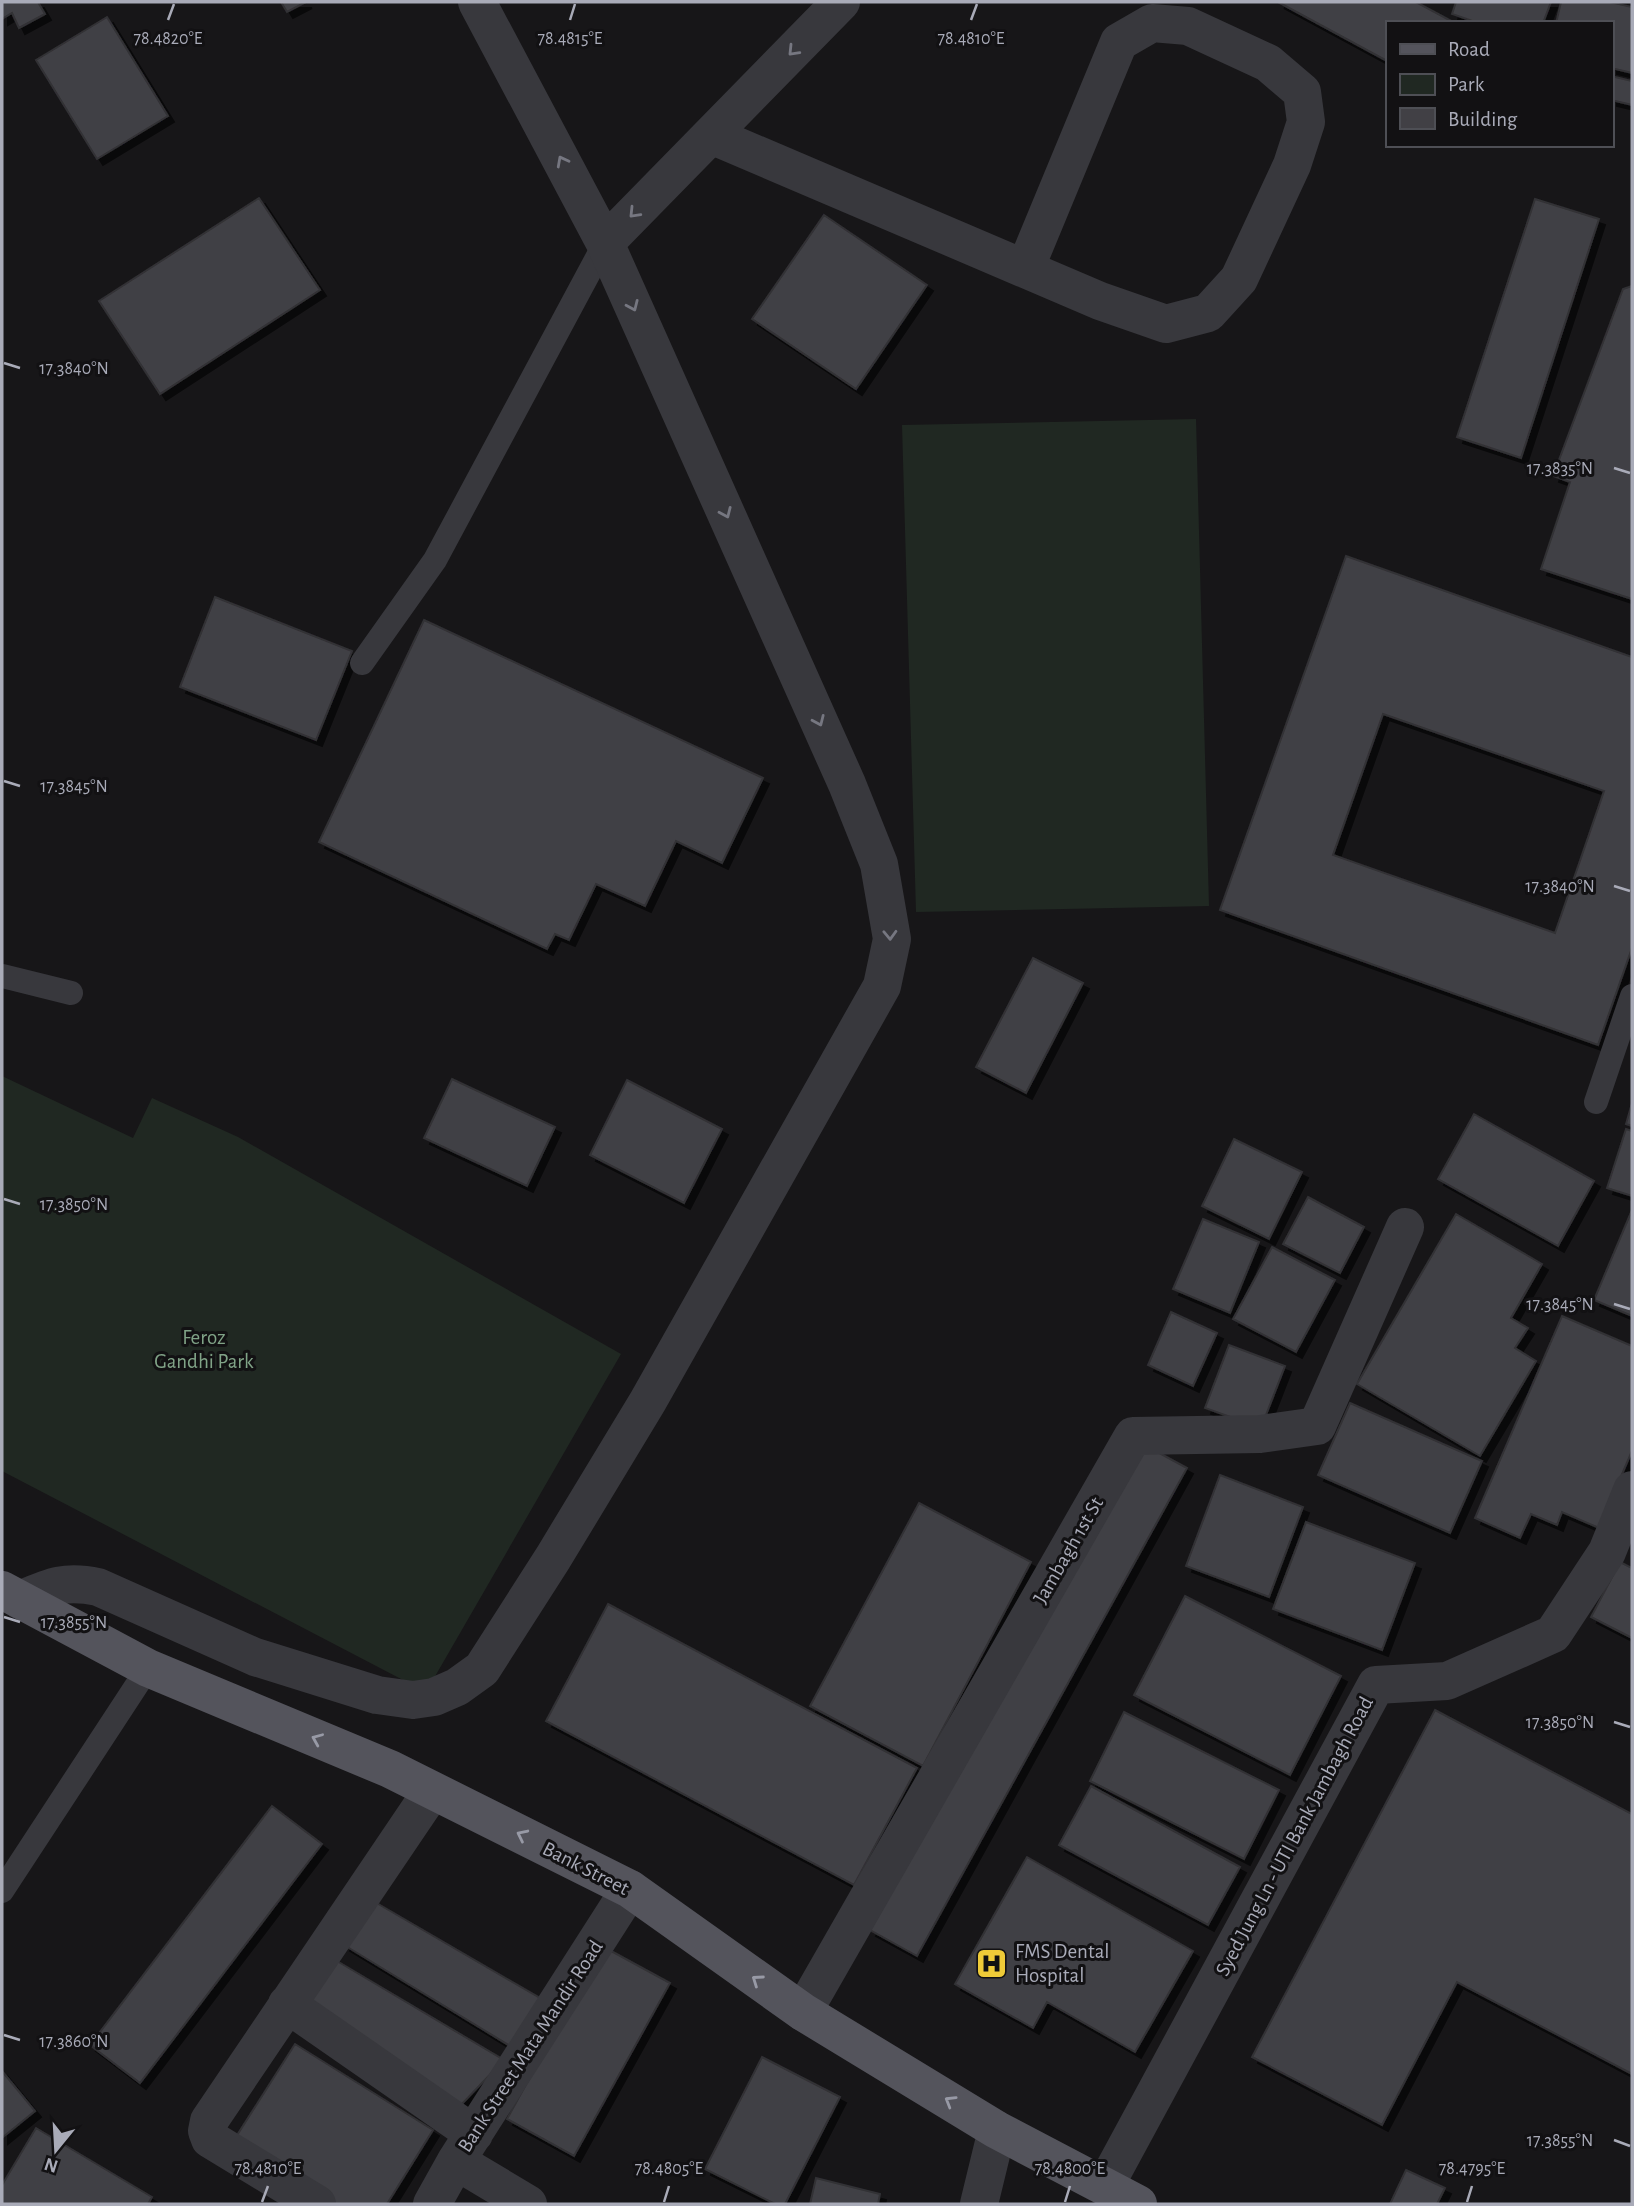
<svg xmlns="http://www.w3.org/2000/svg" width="1634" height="2206" font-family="'Alegreya Sans',sans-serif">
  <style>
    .green { fill: #202822 }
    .building { fill: #414045; stroke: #313034; stroke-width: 2; fill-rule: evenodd; filter: url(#shadow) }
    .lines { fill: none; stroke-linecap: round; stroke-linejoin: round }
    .service { stroke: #38383d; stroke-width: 24 }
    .minor { stroke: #38383d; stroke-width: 38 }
    .primary { stroke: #54545c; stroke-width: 38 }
    .oneway { stroke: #767781 }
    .oneway2 { stroke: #989aa6 }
    .ticks { fill: none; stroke: #a9abb8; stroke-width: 2.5 }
    .labels { text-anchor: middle; stroke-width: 6; stroke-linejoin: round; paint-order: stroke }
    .park-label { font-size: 21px; fill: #80a387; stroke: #121113 }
    .street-label { font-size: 21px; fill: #a9abb8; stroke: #121113 }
    .poi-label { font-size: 21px; fill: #a9abb8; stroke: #121113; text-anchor: start }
    .ticks-label { font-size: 18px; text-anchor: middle; fill: #a9abb8; stroke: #121113; stroke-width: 6; stroke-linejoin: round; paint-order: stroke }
  </style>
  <defs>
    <filter id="shadow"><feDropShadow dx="6" dy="6" stdDeviation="0" flood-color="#0009"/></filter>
  </defs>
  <rect width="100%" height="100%" fill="#171618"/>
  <path class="green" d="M1196 419 1209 906 916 912 902 425Z
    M2 1076 133 1138 152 1098 238 1137 621 1354 426 1692 2 1471Z"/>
  <path class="building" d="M2 2H38L45 14 19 28 12 13 2 19Z
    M281 2H306L287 12Z
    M1278 2H1416L1455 23H1387V61Z
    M1456 2H1551L1543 23H1478L1452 14Z
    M1561 2H1610L1632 7V73L1611 68V23H1556Z
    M107 17 168 116 97 159 36 60Z
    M1611 76 1632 81V105L1611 100Z
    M259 198 320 290 160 394 99 301Z
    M1535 199 1599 219 1521 458 1457 437Z
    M824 215 927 285 856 389 752 319Z
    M1632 286V599L1541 569 1570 482 1553 476 1623 289Z
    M1346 556 1632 657V948L1598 1045 1220 910ZM1383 714 1604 791 1555 933 1333 855Z
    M215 597 352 651 316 740 180 687Z
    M424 620 763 778 722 863 676 841 645 906 596 884 569 940 555 934 547 949 319 842Z
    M1033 958 1083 983 1026 1093 976 1067Z
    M452 1079 555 1127 527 1186 424 1138Z
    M627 1080 722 1129 684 1203 590 1155Z
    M1632 1103V1126L1626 1124Z
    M1474 1114 1594 1181 1558 1246 1438 1179Z
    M1626 1129 1632 1131V1196L1607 1188Z
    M1234 1139 1302 1172 1269 1239 1202 1206Z
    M1308 1197 1364 1227 1340 1273 1283 1244Z
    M1632 1210V1316L1594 1300Z
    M1456 1214 1542 1264 1511 1318 1528 1328 1515 1348 1536 1361 1480 1456 1357 1384Z
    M1203 1219 1259 1242 1230 1313 1173 1289Z
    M1272 1247 1335 1280 1296 1352 1233 1319Z
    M1171 1312 1217 1333 1193 1386 1148 1365Z
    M1562 1316 1632 1346V1451L1599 1528 1562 1512 1557 1525 1531 1514 1520 1538 1475 1518Z
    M1229 1345 1285 1366 1261 1428 1205 1408Z
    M1350 1403 1482 1461 1450 1533 1318 1475Z
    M1139 1442 1187 1468 917 1956 870 1930Z
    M1220 1475 1303 1507 1269 1597 1186 1566Z
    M919 1503 1031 1562 923 1766 810 1706Z
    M1306 1522 1415 1563 1382 1650 1273 1609Z
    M1620 1562 1632 1568V1638L1591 1617Z
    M1185 1596 1341 1676 1290 1775 1134 1695Z
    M608 1604 917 1768 854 1885 546 1721Z
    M1435 1710 1632 1814V2074L1457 1982 1382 2125 1252 2057Z
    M1124 1712 1279 1790 1244 1859 1090 1781Z
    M1091 1786 1240 1867 1208 1925 1059 1845Z
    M272 1806 322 1844 140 2083 90 2045Z
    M1027 1857 1193 1951 1135 2052 1047 2002 1033 2028 955 1984Z
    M368 1898 540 1998 515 2049 344 1945Z
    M602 1946 670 1983 574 2156 507 2119Z
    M337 1961 504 2060 461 2105 306 2004Z
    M295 2044 433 2130 387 2204H336L234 2140Z
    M762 2057 840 2097 785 2204H775L705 2169Z
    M2 2071 35 2111 2 2138Z
    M36 2128 152 2197 148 2204H2V2185Z
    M1406 2170 1445 2188 1437 2204H1390Z
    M816 2178 880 2194 878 2204H810Z"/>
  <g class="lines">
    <path class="service" d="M362 663 435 560 605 243
      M2 976 71 993
      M1596 1102 1632 996
      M2 1891 148 1668"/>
    <path class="minor" d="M711 135 1100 301 1166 324 1208 313 1239 279 1292 165 1306 122 1302 92 1268 63 1188 26 1152 23 1119 42 1025 269
      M605 243 841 2
      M20 1600C50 1587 64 1580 98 1587L255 1657 377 1695 413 1700 434 1697 457 1687 482 1669 553 1558 648 1401 882 986 892 939 879 864 847 784 605 243 477 2
      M287 2004 474 2134
      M803 2012 1133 1436 1260 1434 1317 1426 1405 1227
      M456 2161 528 2204
      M1105 2186 1376 1685 1447 1681 1553 1634 1607 1552 1632 1490
      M317 2204 210 2139 207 2131 209 2121 432 1791
      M432 2204 456 2161 630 1889
      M979 2204 997 2130"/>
    <path class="primary" d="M2 1590 148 1668 390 1769 630 1889 803 2012 997 2130 1138 2204"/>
  </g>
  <defs><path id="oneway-chevron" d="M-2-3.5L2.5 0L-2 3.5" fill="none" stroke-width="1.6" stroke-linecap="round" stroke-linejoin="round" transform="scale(1.75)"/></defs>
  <g class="oneway">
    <use href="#oneway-chevron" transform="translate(793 51) rotate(134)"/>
    <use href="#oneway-chevron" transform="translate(562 161) rotate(-118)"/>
    <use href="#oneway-chevron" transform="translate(634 213) rotate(134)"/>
    <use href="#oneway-chevron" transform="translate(633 306) rotate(66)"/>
    <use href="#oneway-chevron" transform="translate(726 513) rotate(66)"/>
    <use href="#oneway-chevron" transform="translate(819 721) rotate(66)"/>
    <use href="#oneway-chevron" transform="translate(890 935) rotate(88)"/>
  </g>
  <g class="oneway2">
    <use href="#oneway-chevron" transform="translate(317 1739) rotate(-157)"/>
    <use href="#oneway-chevron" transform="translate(522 1835) rotate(-154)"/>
    <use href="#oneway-chevron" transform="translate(757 1980) rotate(-145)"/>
    <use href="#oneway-chevron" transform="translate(950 2101) rotate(-149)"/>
  </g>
  <path class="ticks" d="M168 20 174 4M570 20 575 4M971 20 977 4M4 363 20 368M1614 468 1630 473M4 781 20 786M1614 886 1630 891M4 1199 20 1204M1614 1304 1630 1309M4 1617 20 1622M1614 1722 1630 1727M4 2035 20 2040M1614 2140 1630 2146M262 2202 268 2186M664 2202 669 2186M1065 2202 1070 2186M1467 2202 1472 2186"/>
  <defs>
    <symbol id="hospital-square" viewBox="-11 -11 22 22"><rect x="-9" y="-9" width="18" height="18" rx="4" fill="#efcb38" stroke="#121113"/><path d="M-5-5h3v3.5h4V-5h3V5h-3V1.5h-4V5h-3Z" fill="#111"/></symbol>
  </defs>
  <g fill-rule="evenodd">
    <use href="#hospital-square" x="974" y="1946" width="35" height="35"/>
  </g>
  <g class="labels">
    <g class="park-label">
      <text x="204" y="1344">Feroz<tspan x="204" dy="24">Gandhi Park</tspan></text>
    </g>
    <g class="street-label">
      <text transform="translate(1068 1550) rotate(-60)" y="7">Jambagh 1st St</text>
      <text transform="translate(1294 1836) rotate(-62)" y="7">Syed Jung Ln - UTI Bank Jambagh Road</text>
      <text transform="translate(586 1868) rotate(27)" y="7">Bank Street</text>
      <text transform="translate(530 2046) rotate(-57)" y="7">Bank Street Mata Mandir Road</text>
    </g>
    <g class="poi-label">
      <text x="1015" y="1958">FMS Dental<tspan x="1015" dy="24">Hospital</tspan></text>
    </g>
  </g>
  <g class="ticks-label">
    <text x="168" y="44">78.4820°E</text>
    <text x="570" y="44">78.4815°E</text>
    <text x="971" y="44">78.4810°E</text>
    <text x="74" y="374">17.3840°N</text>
    <text x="1560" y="474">17.3835°N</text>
    <text x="74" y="792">17.3845°N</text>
    <text x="1560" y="892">17.3840°N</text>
    <text x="74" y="1210">17.3850°N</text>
    <text x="1560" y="1310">17.3845°N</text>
    <text x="74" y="1628">17.3855°N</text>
    <text x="1560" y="1728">17.3850°N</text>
    <text x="74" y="2047">17.3860°N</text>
    <text x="1560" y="2146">17.3855°N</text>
    <text x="268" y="2174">78.4810°E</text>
    <text x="669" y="2174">78.4805°E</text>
    <text x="1070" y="2174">78.4800°E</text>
    <text x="1472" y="2174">78.4795°E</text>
  </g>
  <rect width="1634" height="2206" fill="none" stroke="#a9abb8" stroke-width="7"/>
  <rect x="1386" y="21" width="228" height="126" fill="#121113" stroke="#4e4f55" stroke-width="2"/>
  <rect x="1400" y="44" width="35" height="10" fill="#54545c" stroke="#4e4f55" stroke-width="2"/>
  <text x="1448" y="56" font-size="21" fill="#a9abb8">Road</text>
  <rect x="1400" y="74" width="35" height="21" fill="#202822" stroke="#4e4f55" stroke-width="2"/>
  <text x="1448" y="91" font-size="21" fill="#a9abb8">Park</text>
  <rect x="1400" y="108" width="35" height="21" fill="#414045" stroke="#4e4f55" stroke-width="2"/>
  <text x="1448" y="126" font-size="21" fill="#a9abb8">Building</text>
  <g transform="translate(56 2150) rotate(198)" stroke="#121113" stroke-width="5" paint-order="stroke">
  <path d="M0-5L12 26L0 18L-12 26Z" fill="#a9abb8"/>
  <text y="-10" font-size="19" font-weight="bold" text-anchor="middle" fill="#a9abb8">N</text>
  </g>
</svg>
